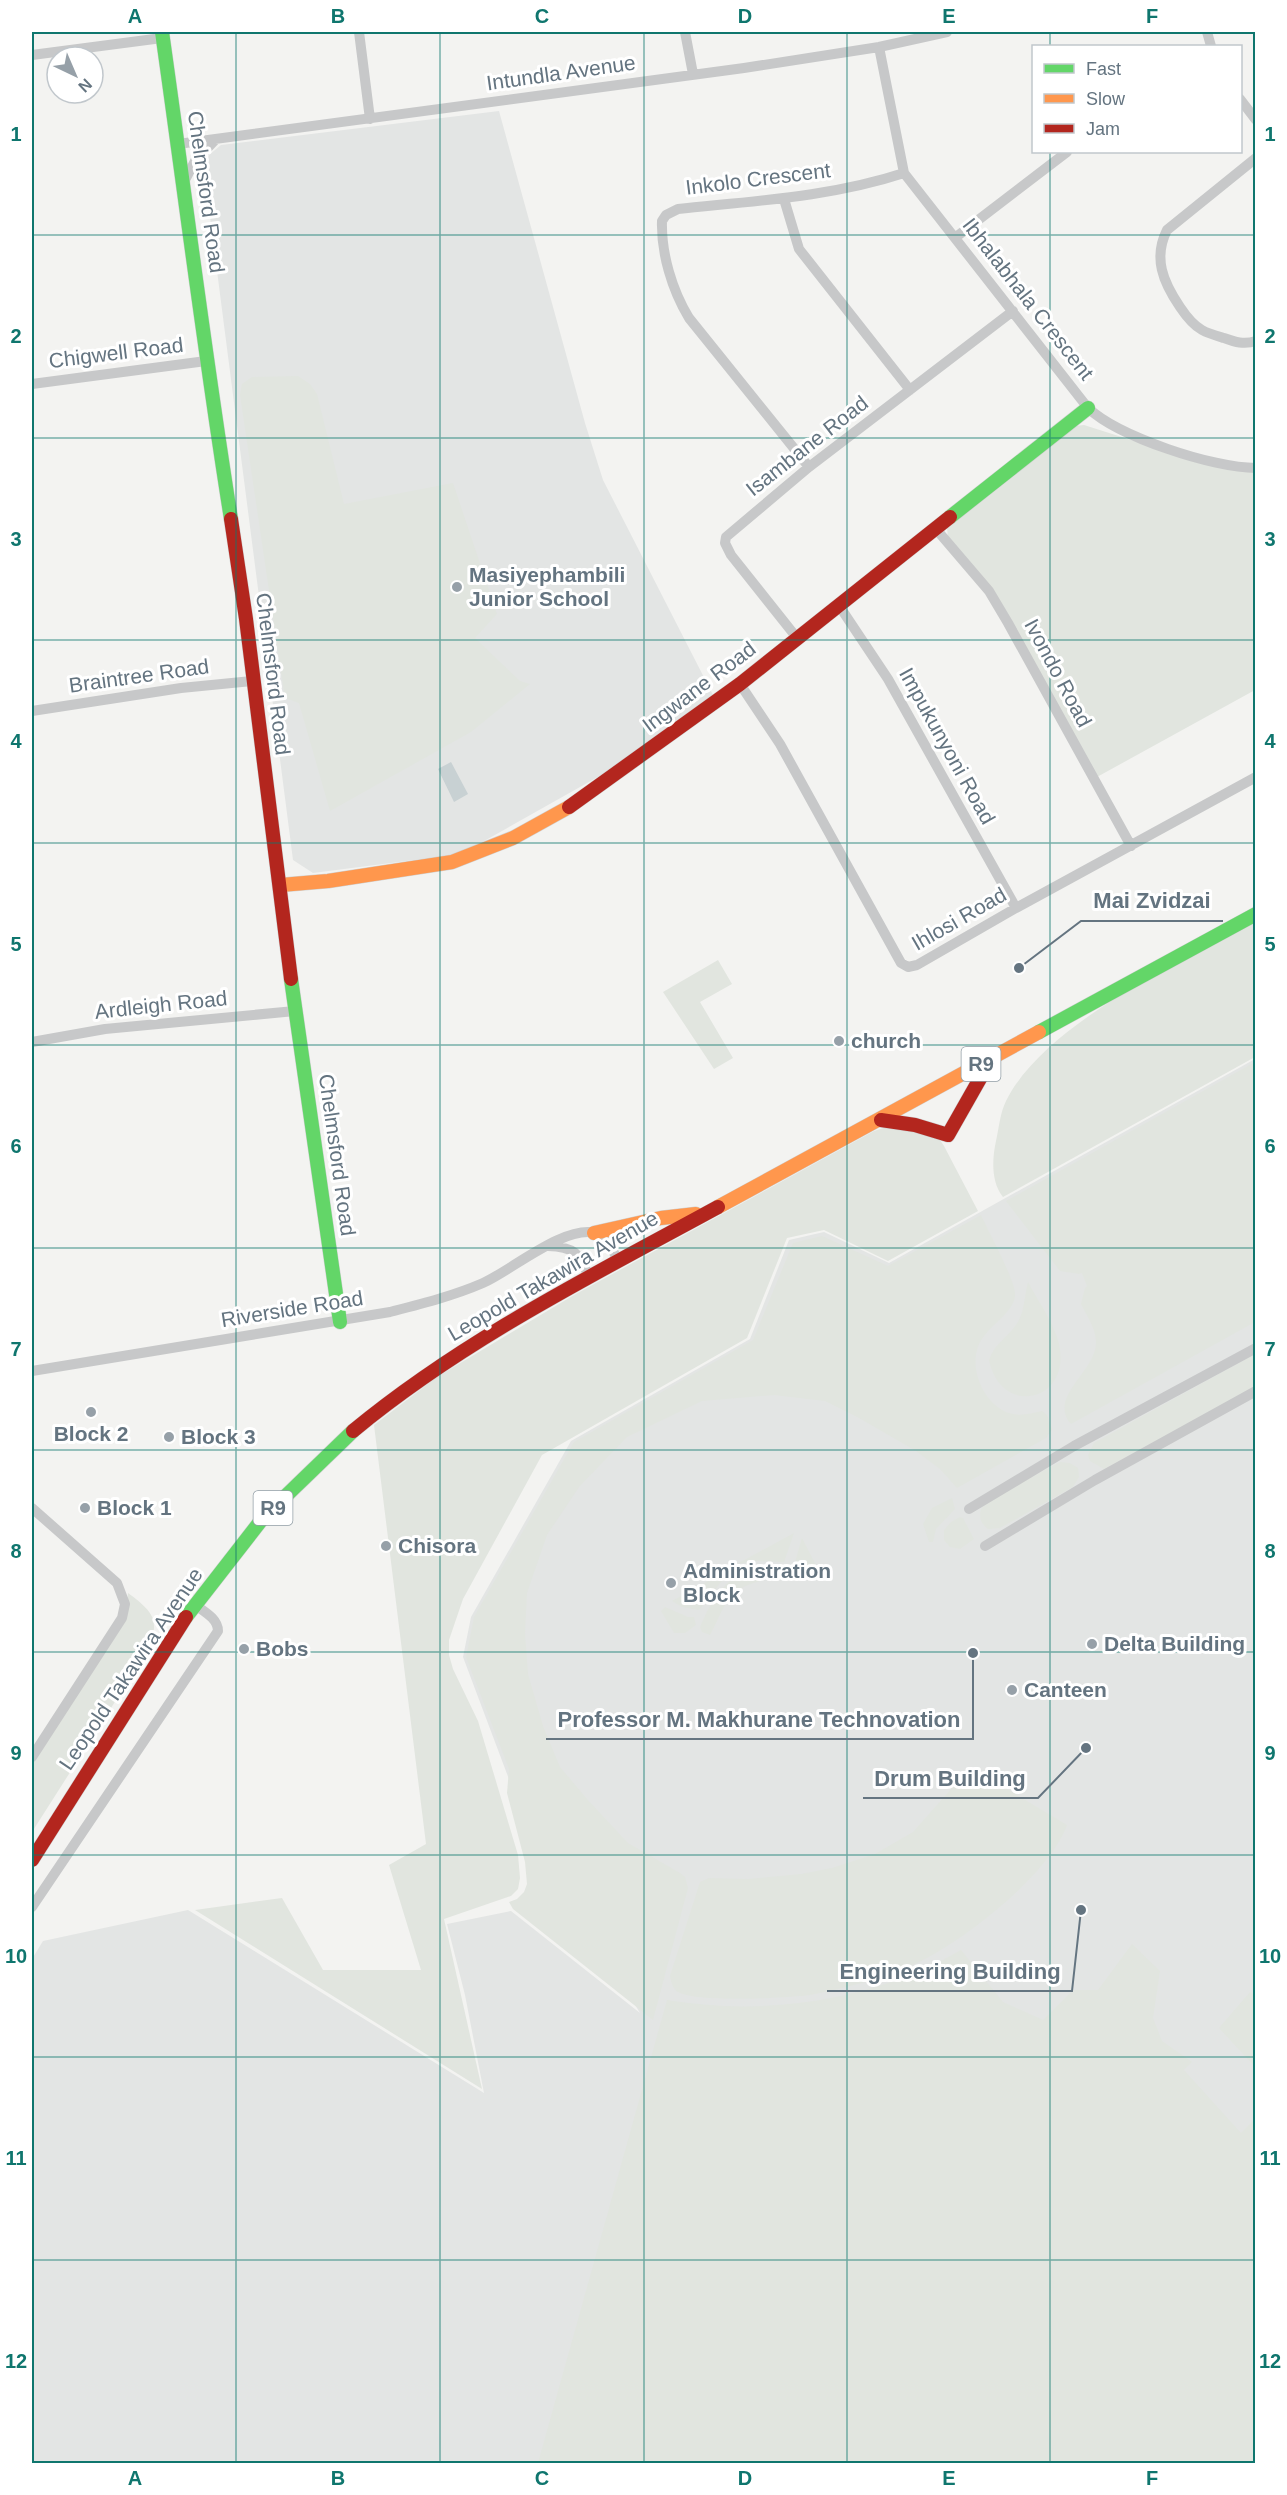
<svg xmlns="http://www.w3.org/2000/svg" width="1287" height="2495" font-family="Helvetica,sans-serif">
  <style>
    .built { fill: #e3e5e4 }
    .green { fill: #e1e5df }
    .water { fill: #c8d1d3 }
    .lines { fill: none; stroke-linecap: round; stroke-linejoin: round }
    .fast-casing { stroke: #cfd0d1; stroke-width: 15 }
    .slow-casing { stroke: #cfd0d1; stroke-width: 15 }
    .jam-casing { stroke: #cfd0d1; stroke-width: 15 }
    .street { stroke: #c7c8c9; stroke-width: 10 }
    .fast { stroke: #63d668; stroke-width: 14 }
    .slow { stroke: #ff974d; stroke-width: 14 }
    .jam { stroke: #b3261e; stroke-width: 14 }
    .grid { fill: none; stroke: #0f766e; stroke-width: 1.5; stroke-opacity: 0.55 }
    .poi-dot { fill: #96a0a8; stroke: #fff; stroke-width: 2 }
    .labels { text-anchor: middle; stroke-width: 6; stroke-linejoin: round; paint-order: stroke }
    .shield { fill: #fff; stroke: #929ea6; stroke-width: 1.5 }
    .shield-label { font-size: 20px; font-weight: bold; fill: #647480 }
    .street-label { font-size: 21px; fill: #647480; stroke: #fff }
    .poi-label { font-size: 21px; font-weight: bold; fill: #647480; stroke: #fff; text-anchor: start }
    .leader { fill: none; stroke: #647480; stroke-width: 2 }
    .callout-dot { fill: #647480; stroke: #fff; stroke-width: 2 }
    .callout-label { font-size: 22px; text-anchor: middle; font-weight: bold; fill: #647480; stroke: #fff; stroke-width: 6; stroke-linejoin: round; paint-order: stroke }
    .neatline { fill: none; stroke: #0f766e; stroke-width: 2 }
    .grid-label { font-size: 20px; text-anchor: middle; font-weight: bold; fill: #0f766e }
  </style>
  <rect width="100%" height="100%" fill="#f3f3f1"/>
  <path class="built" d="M499 111 585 423 603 480 713 695 612 769 461 854 313 873 293 860 204 170 209 155 221 145Z
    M1255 1059V2463H32V1959L43 1941 188 1910 484 2093 465 1995 447 1924 511 1911 640 2013 527 1827 463 1657 471 1617 571 1441 750 1339 789 1240 824 1232 889 1263Z"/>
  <path class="green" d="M298 376 310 384 317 394 344 504 453 483 497 614 475 638 520 681 530 684 471 732 330 811 299 703 285 698 240 395 242 384 252 377Z
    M1084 425 1197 461 1255 470V690L1097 777 1011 622 948 539 947 527 1075 426Z
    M1255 920V1057L1003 1197C991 1182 992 1159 996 1141 999 1128 1000 1113 1006 1101 1044 1024 1182 961 1255 920Z
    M718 960 732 984 700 1002 733 1058 714 1069 663 992Z
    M1255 1062V1322L1071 1424C1047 1397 1097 1371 1096 1342 1096 1329 1087 1316 1081 1304L1085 1288 1087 1286 1082 1273 1079 1274 1060 1271 1006 1201Z
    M893 1125 936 1134 944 1146 978 1211 888 1261 824 1230 787 1238 747 1338 542 1455 463 1599 449 1640V1655L453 1669 478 1721 518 1855 520 1878 518 1889 511 1896 444 1919 482 2089 195 1910 282 1898 323 1970H421L389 1865 426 1844 374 1425 437 1377 574 1295 874 1131Z
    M981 1215C988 1231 1016 1281 1015 1295 1014 1315 983 1327 977 1350 971 1372 984 1402 1006 1412 1018 1417 1030 1414 1042 1411L1047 1415 1052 1429 1046 1438 957 1488 940 1469 916 1451 859 1418 825 1401 774 1395 702 1401 627 1437 579 1487 547 1535 527 1593 525 1633 528 1674 543 1726 560 1767 587 1799 628 1843 680 1873 685 1877 688 1888 653 2020 513 1909 509 1902 517 1899 524 1892 527 1884 525 1862 507 1793 509 1769 466 1657 474 1617 574 1442 753 1340 793 1243 822 1236 888 1266Z
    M1028 1282C1038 1301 1054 1323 1059 1344 1072 1402 1001 1418 989 1360 994 1344 1007 1338 1016 1325 1025 1312 1024 1297 1028 1282Z
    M1255 1354V1387L1104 1469 1090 1461 1088 1455 1094 1443Z
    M1060 1462 1070 1463 1078 1468 1079 1477 1073 1487 1000 1528 988 1529C978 1521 978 1513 985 1502Z
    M952 1498 955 1509 936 1529 933 1542H929L923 1524 932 1508Z
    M960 1517 963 1518 974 1539 960 1549 950 1547 944 1540V1530L951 1522Z
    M794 1533 784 1562 757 1561 737 1564Z
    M802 1538 819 1571 812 1577 803 1569 794 1566Z
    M760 1567 780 1569C770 1582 755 1580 742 1588 723 1599 720 1618 710 1635L702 1632 700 1627C712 1599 727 1573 760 1567Z
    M732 1568 699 1610 682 1607 672 1601Z
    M128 1593C155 1613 161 1621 146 1653L32 1832V1763L126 1618Z
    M665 1607 688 1617H694L696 1625 685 1633H674L661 1611Z
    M968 1770 977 1771 1067 1825C1049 1875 959 1946 910 1966 879 1979 843 1989 810 1995 785 1998 698 2003 678 1992 673 1989 671 1982 670 1976L700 1882 709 1878 748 1879 801 1874 832 1868 875 1854 913 1832Z
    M1132 1944 1160 1971 1153 2018 1162 2041 1192 2062 1184 2070 1241 2133 1255 2119V2463H538L667 2000C752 2014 835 2005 916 1973 931 1967 946 1958 961 1950L1003 2002 1043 2020 1073 1990H1098Z
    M1250 1992 1255 1995V2067L1219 2028Z"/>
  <path class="water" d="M451 762 468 794 454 802 438 769Z"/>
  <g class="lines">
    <defs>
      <path id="fast" d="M162 32C185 194 205 357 231 519
        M950 517 1088 408
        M291 979 340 1322
        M1039 1032 1256 914
        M186 1617 263 1518 353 1431"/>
      <path id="slow" d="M281 885 328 881 452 862 513 838 569 807
        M718 1207 1039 1032
        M594 1233 661 1218 696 1214"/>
      <path id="jam" d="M231 519 246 619 291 979
        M569 807 740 684 950 517
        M881 1120 915 1125 948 1135 990 1061
        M353 1431C463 1340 593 1275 718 1207
        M32 1860 186 1617"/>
    </defs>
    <use href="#fast" class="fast-casing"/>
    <use href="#slow" class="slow-casing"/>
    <use href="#jam" class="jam-casing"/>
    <path class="street" d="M359 32 370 119
      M685 32 693 74
      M1207 32 1211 46
      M879 47 904 173 1088 408C1119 437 1213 468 1256 468
      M32 55 162 38
      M1240 99 1256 120
      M178 144 744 68 879 47 947 32
      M1256 158 1167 230C1153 258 1163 282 1180 307 1186 316 1193 325 1202 330 1209 334 1217 336 1224 338 1235 342 1244 345 1256 341
      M184 182 195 161 216 139
      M784 199 799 249 910 390
      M956 237 1067 152
      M32 384 206 361
      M809 467 689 318C672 290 661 253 662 221L666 215 678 209C753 201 831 197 904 173
      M936 529 989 591 1008 623 1131 846
      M840 607 888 679 1016 908
      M797 638 731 555 725 543 726 537 809 467 1013 311
      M740 684 780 744 901 963 908 967 917 965 1016 908 1256 777
      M32 711 181 688 252 681
      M32 1042 105 1029 295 1011
      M548 1246C575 1247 579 1253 589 1277
      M32 1371 390 1312C421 1304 453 1296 483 1283 512 1270 564 1225 596 1233 608 1237 613 1251 618 1261
      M32 1508 117 1583 125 1604 122 1618 32 1757
      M969 1509 1074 1446 1256 1348
      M985 1546 1095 1480 1256 1391
      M32 1907 218 1631C218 1618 203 1611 194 1604"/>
    <use href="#fast" class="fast"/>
    <use href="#slow" class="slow"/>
    <use href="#jam" class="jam"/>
  </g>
  <path class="grid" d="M236 32V2464M440 32V2464M644 32V2464M847 32V2464M1050 32V46M1050 152V2464M32 235H1256M32 438H1256M32 640H1256M32 843H1256M32 1045H1256M32 1248H1256M32 1450H1256M32 1652H1256M32 1855H1256M32 2057H1256M32 2260H1256"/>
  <g class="poi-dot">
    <circle cx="457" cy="587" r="6"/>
    <circle cx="839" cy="1041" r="6"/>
    <circle cx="91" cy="1412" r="6"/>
    <circle cx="169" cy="1437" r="6"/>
    <circle cx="85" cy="1508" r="6"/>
    <circle cx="386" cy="1546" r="6"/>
    <circle cx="671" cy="1583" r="6"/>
    <circle cx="1092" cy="1644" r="6"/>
    <circle cx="244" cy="1649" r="6"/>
    <circle cx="1012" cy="1690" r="6"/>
  </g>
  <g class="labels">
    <g class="shield">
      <rect x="961.5" y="1047" width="39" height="34" rx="4.5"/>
      <rect x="253.5" y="1491" width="39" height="34" rx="4.5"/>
    </g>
    <g class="shield-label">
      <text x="981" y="1071">R9</text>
      <text x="273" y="1515">R9</text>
    </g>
    <g class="street-label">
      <text transform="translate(561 73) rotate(-8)" y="7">Intundla Avenue</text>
      <text transform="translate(758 179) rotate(-7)" y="7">Inkolo Crescent</text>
      <text transform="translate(206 192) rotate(82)" y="7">Chelmsford Road</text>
      <text transform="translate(1028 299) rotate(52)" y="7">Ibhalabhala Crescent</text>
      <text transform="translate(116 353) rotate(-7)" y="7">Chigwell Road</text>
      <text transform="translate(807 446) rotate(-38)" y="7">Isambane Road</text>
      <text transform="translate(1058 673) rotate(62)" y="7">Ivondo Road</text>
      <text transform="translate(273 674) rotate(83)" y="7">Chelmsford Road</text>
      <text transform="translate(139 676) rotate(-8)" y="7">Braintree Road</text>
      <text transform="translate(699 687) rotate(-37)" y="7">Ingwane Road</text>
      <text transform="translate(947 746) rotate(61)" y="7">Impukunyoni Road</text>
      <text transform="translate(959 919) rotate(-30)" y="7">Ihlosi Road</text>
      <text transform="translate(161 1005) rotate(-6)" y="7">Ardleigh Road</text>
      <text transform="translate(337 1155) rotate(82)" y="7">Chelmsford Road</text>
      <text transform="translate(553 1276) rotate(-30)" y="7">Leopold Takawira Avenue</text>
      <text transform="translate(292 1309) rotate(-9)" y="7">Riverside Road</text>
      <text transform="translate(131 1669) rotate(-56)" y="7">Leopold Takawira Avenue</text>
    </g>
    <g class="poi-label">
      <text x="469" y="582">Masiyephambili<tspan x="469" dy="24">Junior School</tspan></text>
      <text x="851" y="1048">church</text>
      <text x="91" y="1441" text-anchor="middle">Block 2</text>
      <text x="181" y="1444">Block 3</text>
      <text x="97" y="1515">Block 1</text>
      <text x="398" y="1553">Chisora</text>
      <text x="683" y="1578">Administration<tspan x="683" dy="24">Block</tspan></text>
      <text x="1104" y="1651">Delta Building</text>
      <text x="256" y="1656">Bobs</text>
      <text x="1024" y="1697">Canteen</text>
    </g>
  </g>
  <path class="leader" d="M1019 968L1081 921H1223M973 1653L973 1739H546M1086 1748L1038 1798H863M1081 1910L1072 1991H827"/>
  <g class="callout-dot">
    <circle cx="1019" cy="968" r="6"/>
    <circle cx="973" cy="1653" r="6"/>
    <circle cx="1086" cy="1748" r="6"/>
    <circle cx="1081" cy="1910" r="6"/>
  </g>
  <g class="callout-label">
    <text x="1152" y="908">Mai Zvidzai</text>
    <text x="759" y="1727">Professor M. Makhurane Technovation</text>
    <text x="950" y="1786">Drum Building</text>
    <text x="950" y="1979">Engineering Building</text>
  </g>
  <rect width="1287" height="2495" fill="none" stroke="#ffffff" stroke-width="66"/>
  <rect x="1032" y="45" width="210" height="108" fill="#ffffff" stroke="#c1c7cc" stroke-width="1.5"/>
  <rect x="1044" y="64" width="30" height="9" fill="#63d668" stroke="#c1c7cc" stroke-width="1.5"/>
  <text x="1086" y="75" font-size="18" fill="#647480">Fast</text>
  <rect x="1044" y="94" width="30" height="9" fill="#ff974d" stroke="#c1c7cc" stroke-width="1.5"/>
  <text x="1086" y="105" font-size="18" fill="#647480">Slow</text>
  <rect x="1044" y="124" width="30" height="9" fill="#b3261e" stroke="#c1c7cc" stroke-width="1.5"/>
  <text x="1086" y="135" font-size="18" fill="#647480">Jam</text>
  <g transform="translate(75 75) rotate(136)"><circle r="28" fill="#ffffff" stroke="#c1c7cc" stroke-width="1.5"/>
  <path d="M0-4.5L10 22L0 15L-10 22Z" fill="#96a0a8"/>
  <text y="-9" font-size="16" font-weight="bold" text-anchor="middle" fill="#647480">N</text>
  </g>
  <rect x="33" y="33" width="1221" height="2429" class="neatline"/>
  <g class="grid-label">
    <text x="135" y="23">A</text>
    <text x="338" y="23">B</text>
    <text x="542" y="23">C</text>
    <text x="745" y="23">D</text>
    <text x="949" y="23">E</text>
    <text x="1152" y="23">F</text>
    <text x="16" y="141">1</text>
    <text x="1270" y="141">1</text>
    <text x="16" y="343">2</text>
    <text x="1270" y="343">2</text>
    <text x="16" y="546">3</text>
    <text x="1270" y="546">3</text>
    <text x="16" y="748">4</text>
    <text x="1270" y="748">4</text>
    <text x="16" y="951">5</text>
    <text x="1270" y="951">5</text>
    <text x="16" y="1153">6</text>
    <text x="1270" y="1153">6</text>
    <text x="16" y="1356">7</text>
    <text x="1270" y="1356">7</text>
    <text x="16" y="1558">8</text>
    <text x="1270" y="1558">8</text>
    <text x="16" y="1760">9</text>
    <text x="1270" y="1760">9</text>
    <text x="16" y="1963">10</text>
    <text x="1270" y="1963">10</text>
    <text x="16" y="2165">11</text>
    <text x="1270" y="2165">11</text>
    <text x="16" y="2368">12</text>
    <text x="1270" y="2368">12</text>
    <text x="135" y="2485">A</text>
    <text x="338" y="2485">B</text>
    <text x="542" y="2485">C</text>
    <text x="745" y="2485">D</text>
    <text x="949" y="2485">E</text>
    <text x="1152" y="2485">F</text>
  </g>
</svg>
